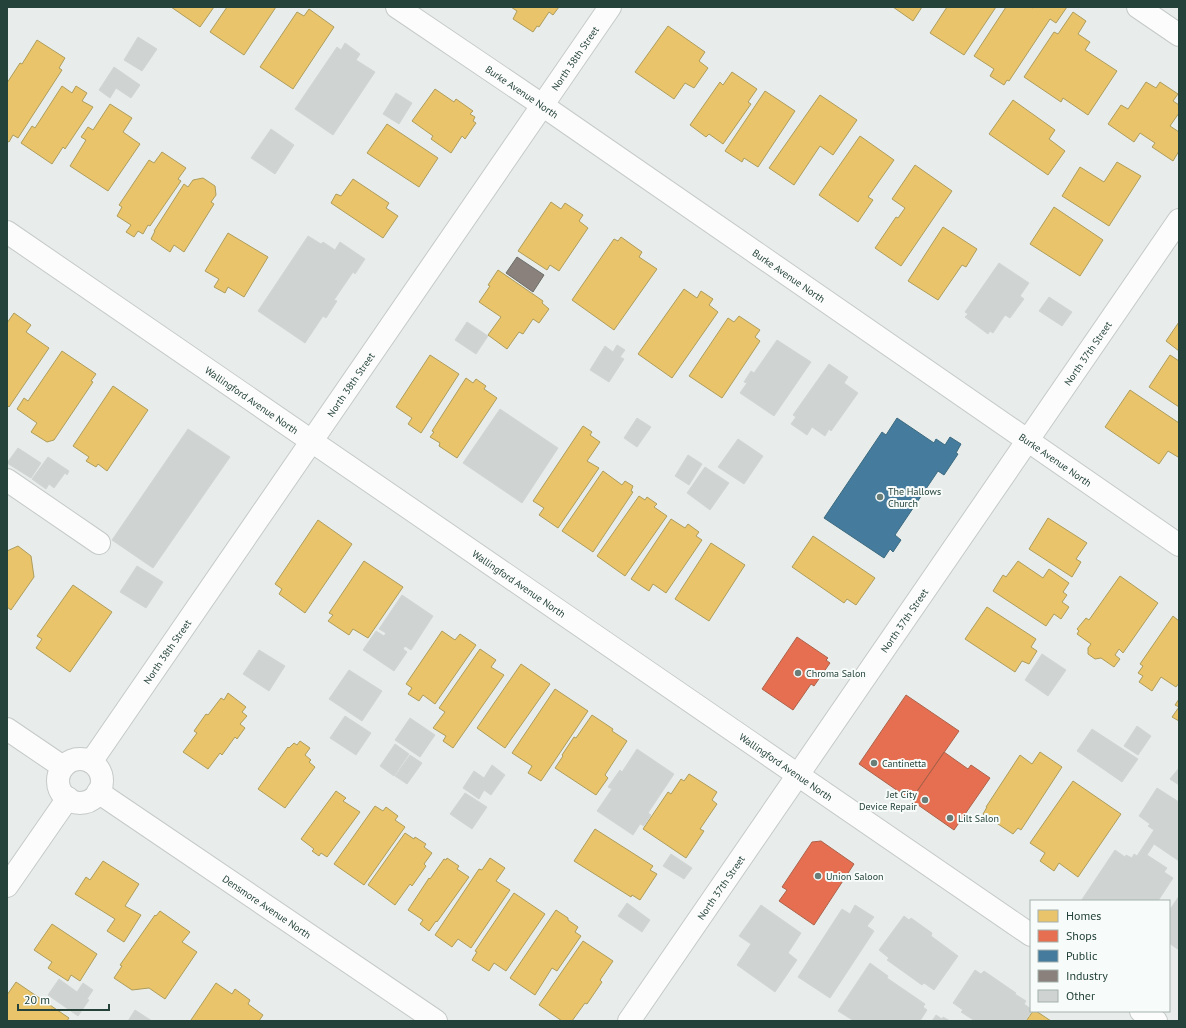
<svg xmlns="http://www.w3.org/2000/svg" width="1186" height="1028" font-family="'PT Sans',sans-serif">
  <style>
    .homes { fill: #e9c46a; stroke: #ae9d5c }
    .shops { fill: #e76f51; stroke: #ac624a }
    .public { fill: #457b9d; stroke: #3b6a7f }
    .industry { fill: #8a817c; stroke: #6b6e68 }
    .building { fill: #cfd4d2; stroke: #d1d6d4 }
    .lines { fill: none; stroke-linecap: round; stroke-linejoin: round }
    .minor-casing { stroke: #c5cac8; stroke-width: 24 }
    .minor { stroke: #fcfcfc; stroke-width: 22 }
    .poi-dot { fill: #697e78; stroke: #f7fbf9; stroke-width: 1.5 }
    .labels { text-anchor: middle; stroke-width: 4; stroke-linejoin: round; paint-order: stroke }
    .street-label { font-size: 10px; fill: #24423a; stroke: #f7fbf9 }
    .poi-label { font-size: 10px; fill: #24423a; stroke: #f7fbf9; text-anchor: start }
  </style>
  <rect width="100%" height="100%" fill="#e8edeb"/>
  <path class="homes" d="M171 7H214L200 27Z
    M227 7H276L244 55 210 32Z
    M511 7H559L553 15 549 12 539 27 537 26 533 32 513 19 517 11Z
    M893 7H922L913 21Z
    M947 7H996L964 55 930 33Z
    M1006 7H1031L1033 8V7H1067L1056 23 1050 19 1009 81 1007 80 1004 85 990 76 994 69 974 56Z
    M309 9 334 27 293 89 260 67 297 12 304 16Z
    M1073 12 1086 21 1078 34 1090 42 1085 50 1117 71 1088 115 1063 98 1061 102 1024 77 1054 32 1058 34Z
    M668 26 705 52 699 61 708 68 694 88 685 83 674 99 635 72Z
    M37 40 65 58 59 68 62 70 18 138 13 135 9 142 7 141V83L20 63 22 64Z
    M732 72 757 89 748 102 751 104 723 144 709 134 706 137 690 125 720 82 723 85Z
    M1146 82 1156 88 1160 82 1178 94 1173 101 1179 105V113L1170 126 1179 132V151L1173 161 1152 147 1155 143 1140 133 1134 142 1108 124 1121 105 1128 109Z
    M62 86 72 93 76 86 87 93 82 101 93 107 65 149 63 147 52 164 21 143 32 126 35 128Z
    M435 89 454 102 456 99 473 111 470 114 475 117 473 121 476 123 465 139 462 136 451 153 431 139 433 136 412 121Z
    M765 91 795 111 758 167 744 158 742 162 725 151Z
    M820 95 857 120 833 155 820 146 794 185 769 168Z
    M1013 100 1055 130 1049 139 1065 151 1048 175 989 134Z
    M110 104 132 118 123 132 140 144 108 191 70 166 86 140 81 137 88 127 93 130Z
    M387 124 438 158 419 187 367 153Z
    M860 136 894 160 868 197 873 200 858 222 819 195Z
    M162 152 186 168 178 179 181 181 150 226 148 225 143 234 138 231 134 237 126 232 131 225 117 216 122 207 119 205 149 160 154 163Z
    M1117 162 1141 176 1109 226 1062 196 1080 167 1104 182Z
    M915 165 952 191 901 266 875 248 896 217 898 218 905 208 892 199Z
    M203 178 215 186 216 195 211 202 214 204 184 252 174 245 170 252 151 239 155 231H154L184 184 188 187 193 180Z
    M353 179 389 203 386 208 398 216 383 238 331 203 336 194 341 196Z
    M551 202 561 209 565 203 583 215 579 221 588 228 559 271 550 265 547 270 518 251Z
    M1054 207 1103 240 1080 276 1030 244Z
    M943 227 977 249 966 267 962 265 938 300 908 281Z
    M228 233 268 257 244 297 228 287 225 293 214 287 219 279 205 271Z
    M621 237 642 252 639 257 657 269 614 330 572 300 614 239 618 241Z
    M498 270 543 301 542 303 549 309 539 323 533 319 523 334 519 332 507 349 488 335 501 317 479 302 490 286 488 285Z
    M684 289 697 298 701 291 713 299 709 305 718 312 672 378 638 354Z
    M14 313 31 325 26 332 49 348 9 407 7 405V323Z
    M739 316 760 330 755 337 760 341 722 398 689 376 728 318 734 322Z
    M1179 322V351L1166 341Z
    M62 351 96 374 91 381 93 382 54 440 47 442 31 432 37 423 17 409 24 398 28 401Z
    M430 355 459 374 421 433 408 424 412 418 396 407Z
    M1170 355 1179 361V407L1149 387Z
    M466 378 473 383 476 379 486 386 484 389 497 398 457 458 439 446 440 443 430 437 434 432 432 431Z
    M113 386 148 410 107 471 98 464 96 467 86 461 89 457 73 446Z
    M1130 390 1179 423V455L1178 457 1168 451 1159 464 1105 427Z
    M583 426 592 432 590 435 600 442 587 461 599 468 558 528 539 515 544 508 533 501Z
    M603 471 622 485 625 481 633 486 631 491 633 492 593 552 562 531Z
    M639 496 645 500 647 497 657 504 654 507 667 516 625 576 597 556Z
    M1048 518 1087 543 1076 559 1081 562 1072 577 1029 549Z
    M671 519 685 528 688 524 699 532 696 536 702 540 666 593 653 584 649 591 631 579Z
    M318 520 352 544 305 613 279 594 282 589 275 584Z
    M813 536 875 578 856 605 847 599 844 603 792 567Z
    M711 543 745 565 709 621 675 599Z
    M18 546 31 556 34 577 11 610 7 607V551Z
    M364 561 403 587 368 638 353 629 349 635 328 621 333 615 329 613Z
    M1018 561 1043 578 1049 569 1069 583 1063 592 1067 595 1062 602 1069 607 1061 619 1054 614 1046 626 993 591 1003 575 1006 577Z
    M1120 576 1158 603 1123 653 1119 649 1115 655 1120 659 1114 667 1101 658 1095 659 1088 654V648L1091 644 1077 634 1079 631 1077 629 1086 618 1089 620Z
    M73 585 112 612 70 672 36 648 42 639 37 636Z
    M987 607 1036 639 1031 647 1037 651 1029 664 1022 661 1015 672 965 639Z
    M1173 616 1179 621V683L1176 687 1161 677 1152 691 1139 682 1143 676 1138 673 1143 666 1140 664Z
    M442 631 455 640 460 634 476 645 435 704 423 695 419 701 408 694 412 688 406 684Z
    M480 649 496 660 491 667 504 675 453 748 443 741 446 736 433 728 445 712 439 708Z
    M521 664 550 684 505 748 477 728Z
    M555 689 588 711 541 781 528 773 532 766 512 753Z
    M228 693 246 707 242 712 247 716 240 724 245 728 237 739 235 737 222 755 220 753 208 769 183 752 197 733 194 731 206 714 208 715 221 698 224 700Z
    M1179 699V721L1172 717 1179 707 1175 705Z
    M592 715 613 729 612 731 627 741 605 775 608 778 596 795 555 768 563 756 562 755 574 737 576 738Z
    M300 741 310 748 305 755 311 760 309 762 315 767 285 808 258 789 288 747 289 748 294 743 297 745Z
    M1040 752 1062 767 1021 830 1018 828 1013 834 983 814 987 807H986L1020 755 1032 764Z
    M689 774 717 792 712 800 717 804 700 829 704 831 686 858 643 829 668 792 671 794 681 779 684 781Z
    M1073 781 1121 814 1078 877 1059 863 1054 871 1040 861 1045 853 1030 843Z
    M336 791 346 798 343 801 360 812 327 857 321 853 319 856 312 851 314 849 301 839Z
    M375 806 383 811 386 807 398 816 395 820 405 827 364 885 334 864Z
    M595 829 653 866 650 870 657 874 640 900 632 895 631 897 574 861Z
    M405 833 414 839 415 837 426 844 424 847 432 853 424 864 426 866 412 886 410 884 395 905 368 885Z
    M447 858 459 866 457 869 469 877 437 922 436 921 429 931 420 924 423 920 408 910 429 878 430 879 444 859 446 860Z
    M490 858 505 868 496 881 510 890 471 948 458 939 452 947 435 935 479 869 482 870Z
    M103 861 139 884 125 906 141 915 124 942 107 931 115 919 75 894 86 877 90 880Z
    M514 893 545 914 506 971 494 963 489 971 472 960 477 952 475 951Z
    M556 910 568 918V920L578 927 575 932 581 936 557 971 552 968 535 995 510 978Z
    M160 911 190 932 182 942 197 952 165 999 149 988 132 990 114 978 122 966 120 965 155 915 156 916Z
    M52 924 97 954 80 981 71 975 68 981 48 968 52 962 34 950Z
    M583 941 613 961 600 980 602 982 587 1004 585 1003 572 1021H562L539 1005Z
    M16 982 69 1018 67 1021H7V995Z
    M216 983 232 994 235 989 250 1000 248 1004 263 1015 259 1021H193L191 1020Z
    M1033 1011H1036L1051 1021H1026Z"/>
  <path class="shops" d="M797 637 828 658 826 660 830 663 814 686 811 684 793 710 762 689Z
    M906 695 959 731 911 800 859 764Z
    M944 752 968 769 971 765 990 778 954 830 911 800Z
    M821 841 854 864 814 925 779 901 787 890 782 887 812 842Z"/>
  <path class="public" d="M897 418 934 443 936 439 945 445 950 437 961 444 956 453 958 454 944 475 938 471 895 535 901 540 893 552 890 549 884 558 824 518 882 432 886 435Z"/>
  <path class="industry" d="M517 257 544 275 533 292 506 273Z"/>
  <path class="building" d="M138 37 157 49 142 71 124 60Z
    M345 43 360 54 356 60 375 72 333 135 295 109 337 47 341 50Z
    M114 67 140 85 131 98 116 88 110 98 99 90Z
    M396 93 412 103 399 124 383 114Z
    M271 129 294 145 275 174 251 158Z
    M308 236 321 244 323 242 335 250 340 242 365 259 355 274 353 272 334 300 337 301 326 318 323 316 305 343 258 311Z
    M999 263 1029 283 1020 296 1024 299 1010 318 1005 315 993 333 990 331 988 334 965 317 968 314 965 312Z
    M1049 297 1072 312 1062 326 1039 311Z
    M467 322 488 336 476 354 455 340Z
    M777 340 811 362 774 416 740 393 747 383 744 382 751 371 754 373Z
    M617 345 625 350 620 357 624 359 609 382 590 370 605 346 613 352Z
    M829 364 848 377 844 383 858 393 831 431 829 429 825 436 812 427 807 435 791 424 796 417 793 415Z
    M500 409 558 448 522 503 463 463Z
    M637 418 651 427 637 447 624 438Z
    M188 429 230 457 153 568 112 540Z
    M738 439 763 456 744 484 718 467Z
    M18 448 41 463 31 478 7 463Z
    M688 455 702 464 689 485 675 476Z
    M48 457 69 471 67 475 65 473 54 488 49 484 46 489 32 479Z
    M705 467 729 483 710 510 687 493Z
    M137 566 163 582 146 608 120 592Z
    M402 595 433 616 411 650 405 646 403 649 407 652 394 671 363 650 376 631 384 636 386 633 379 629Z
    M259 650 285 666 269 691 243 674Z
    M1042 654 1066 670 1048 696 1025 680Z
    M349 670 382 691 362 721 329 699Z
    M345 716 371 733 356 755 330 738Z
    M410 718 435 735 420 757 395 740Z
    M1137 726 1151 736 1138 755 1124 746Z
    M1092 729 1138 759 1122 782 1077 751Z
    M395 744 409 754 394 776 380 766Z
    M637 749 674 774 648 813 651 815 644 826 640 824 633 835 597 811 612 789 608 787 620 770 622 772Z
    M410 755 422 763 407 784 395 776Z
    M492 765 505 775 491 795 484 790 479 799 463 788 474 771 484 778Z
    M1179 768V785L1170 779Z
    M1157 788 1179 802V861L1154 844 1147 855 1167 868 1164 872 1173 878 1158 901H1081L1115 850 1125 857 1126 855 1132 858 1134 854 1137 856 1154 830 1148 826 1150 824 1139 816Z
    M465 793 487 807 472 829 450 814Z
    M671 854 692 868 684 879 663 866Z
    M1179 896V950L1169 943V911Z
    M627 903 650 920 642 932 618 916Z
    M761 905 801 933 788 953 797 960 775 992 737 965 751 944 739 936Z
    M855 905 874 917 867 926 874 931 830 998 798 977 842 909 850 914Z
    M904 916 909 920 911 918 932 933 931 936 958 956 934 990 924 983 922 985 887 960 889 958 879 950Z
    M870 963 888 976 887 978 925 1004 923 1007 927 1010 920 1021H854L838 1011Z
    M975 970 981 974 984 971 1016 993 1015 994 1026 1001 1024 1004 1031 1009 1032 1011 1025 1021H975L961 1012 963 1010 953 1003Z
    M59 979 77 992 83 983 93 990 87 999 89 1000 78 1016 48 995Z
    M135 1010 152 1021H128Z
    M936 1015 942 1019 943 1017 950 1021H932Z"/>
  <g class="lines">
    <defs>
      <g id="minor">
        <path id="s1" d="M397 7 542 105 1179 545"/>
        <path d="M1138 7 1179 35"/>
        <path id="s2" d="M7 232 1031 935"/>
        <path d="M7 480 99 543"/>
        <path d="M7 729 63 767"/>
        <circle cx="80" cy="781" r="22"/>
        <path id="s3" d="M91 762 610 7"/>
        <path id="s4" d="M98 792 436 1021"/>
        <path d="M7 886 68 798"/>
        <path d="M1141 1011 1156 1021"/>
        <path id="s5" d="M629 1021 1179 220"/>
      </g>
    </defs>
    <use href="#minor" class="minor-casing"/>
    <use href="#minor" class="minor"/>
  </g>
  <g class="poi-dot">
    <circle cx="880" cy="497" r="4"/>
    <circle cx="798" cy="673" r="4"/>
    <circle cx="874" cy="763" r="4"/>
    <circle cx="925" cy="800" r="4"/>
    <circle cx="950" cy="818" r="4"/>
    <circle cx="818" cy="876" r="4"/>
  </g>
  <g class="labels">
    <g class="street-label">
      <text dy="4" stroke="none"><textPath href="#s3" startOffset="854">North 38th Street</textPath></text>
      <text dy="4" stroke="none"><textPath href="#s1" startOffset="151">Burke Avenue North</textPath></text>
      <text dy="4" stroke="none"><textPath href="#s1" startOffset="475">Burke Avenue North</textPath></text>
      <text dy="4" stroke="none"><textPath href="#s5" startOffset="810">North 37th Street</textPath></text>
      <text dy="4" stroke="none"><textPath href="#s3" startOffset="458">North 38th Street</textPath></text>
      <text dy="4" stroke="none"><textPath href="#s2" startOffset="297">Wallingford Avenue North</textPath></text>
      <text dy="4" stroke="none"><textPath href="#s1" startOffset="799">Burke Avenue North</textPath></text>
      <text dy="4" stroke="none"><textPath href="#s2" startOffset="621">Wallingford Avenue North</textPath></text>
      <text dy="4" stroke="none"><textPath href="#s5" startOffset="486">North 37th Street</textPath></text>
      <text dy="4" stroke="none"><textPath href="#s3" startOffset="134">North 38th Street</textPath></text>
      <text dy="4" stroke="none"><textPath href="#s2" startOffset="945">Wallingford Avenue North</textPath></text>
      <text dy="4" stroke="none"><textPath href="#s5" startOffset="162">North 37th Street</textPath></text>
      <text dy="4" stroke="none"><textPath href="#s4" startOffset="204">Densmore Avenue North</textPath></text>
    </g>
    <g class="poi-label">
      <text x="888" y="495">The Hallows<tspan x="888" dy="12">Church</tspan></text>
      <text x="806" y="677">Chroma Salon</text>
      <text x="882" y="767">Cantinetta</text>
      <text x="917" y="798" text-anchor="end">Jet City<tspan x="917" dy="12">Device Repair</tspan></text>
      <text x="958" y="822">Lilt Salon</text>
      <text x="826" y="880">Union Saloon</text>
    </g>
  </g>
  <rect width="1186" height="1028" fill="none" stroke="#24423a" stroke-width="16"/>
  <rect x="1030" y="900" width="140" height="112" fill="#f7fbf9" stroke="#a3b1ad"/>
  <rect x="1038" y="910" width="20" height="12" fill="#e9c46a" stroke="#a3b1ad"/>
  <text x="1066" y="920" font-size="12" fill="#24423a">Homes</text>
  <rect x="1038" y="930" width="20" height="12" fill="#e76f51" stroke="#a3b1ad"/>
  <text x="1066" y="940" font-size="12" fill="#24423a">Shops</text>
  <rect x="1038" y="950" width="20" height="12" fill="#457b9d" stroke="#a3b1ad"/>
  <text x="1066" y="960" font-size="12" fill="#24423a">Public</text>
  <rect x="1038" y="970" width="20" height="12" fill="#8a817c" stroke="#a3b1ad"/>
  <text x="1066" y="980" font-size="12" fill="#24423a">Industry</text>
  <rect x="1038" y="990" width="20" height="12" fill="#cfd4d2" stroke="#a3b1ad"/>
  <text x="1066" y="1000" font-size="12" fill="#24423a">Other</text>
  <path d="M18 1004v6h91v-6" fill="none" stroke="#24423a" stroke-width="2"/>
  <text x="24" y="1004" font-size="12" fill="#24423a" stroke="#f7fbf9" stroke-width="3" paint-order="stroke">20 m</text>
</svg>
